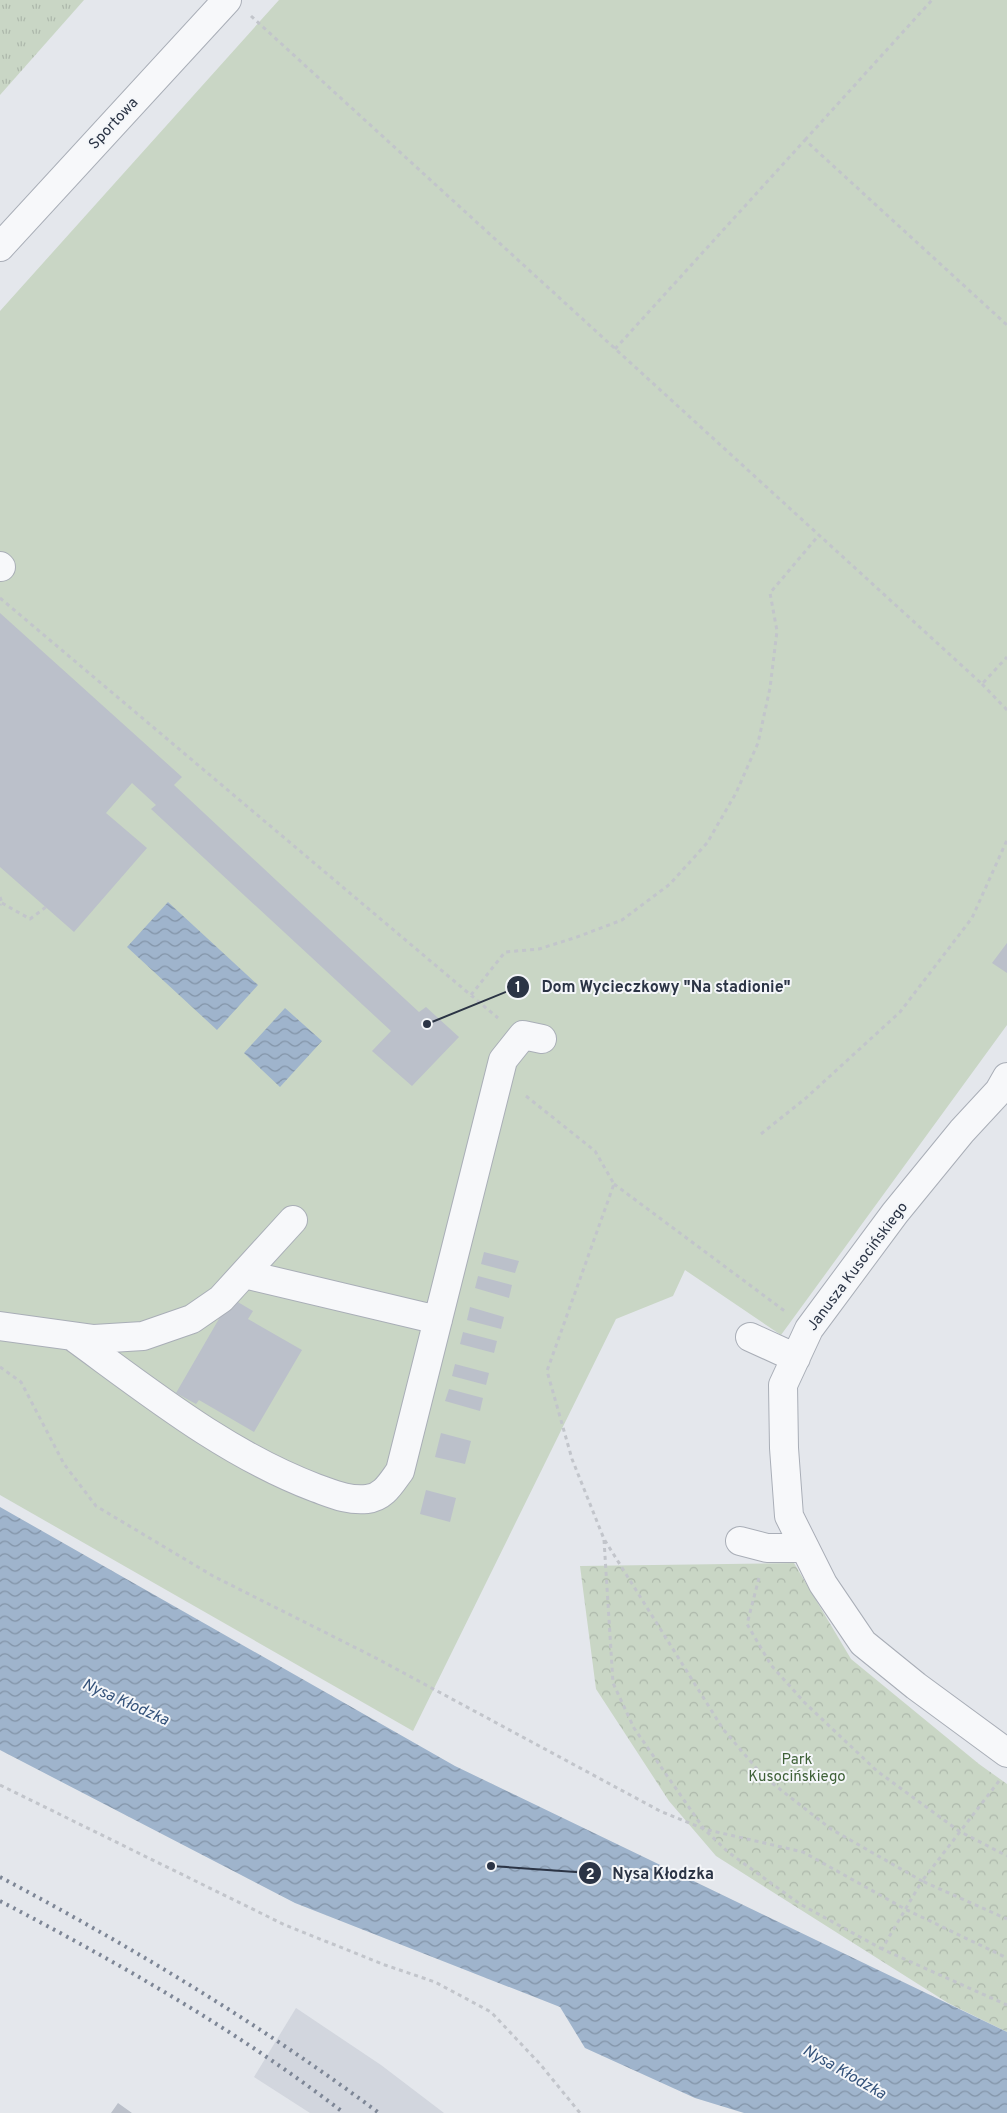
<svg xmlns="http://www.w3.org/2000/svg" width="1007" height="2113" font-family="Overpass,sans-serif">
  <style>
    .built { fill: #d2d6de }
    .grass { fill: url(#grass-tufts) }
    .park { fill: url(#park-crowns) }
    .pitch { fill: #c9d6c5 }
    .water { fill: url(#water-waves) }
    .building { fill: #bbc0ca }
    .lines { fill: none; stroke-linecap: round; stroke-linejoin: round }
    .minor-casing { stroke: #a9aeb7; stroke-width: 30 }
    .path { stroke: #c2c5cb; stroke-width: 3; stroke-dasharray: 4 4; stroke-linecap: butt }
    .minor { stroke: #f7f8fa; stroke-width: 28 }
    .rail { stroke: #7d8696; stroke-width: 4; stroke-dasharray: 2.5 5; stroke-linecap: butt }
    .labels { text-anchor: middle; stroke-width: 4; stroke-linejoin: round; paint-order: stroke }
    .street-label { font-size: 15px; fill: #2b3445; stroke: #f4f6f9 }
    .park-label { font-size: 15px; fill: #3f6138; stroke: #f4f6f9 }
    .water-label { font-size: 16px; font-style: italic; fill: #34527a; stroke: #f4f6f9 }
    .leader { fill: none; stroke: #2b3445; stroke-width: 2 }
    .callout-dot { fill: #2b3445; stroke: #f4f6f9; stroke-width: 2 }
    .mark-label { font-size: 15px; text-anchor: middle; font-weight: bold; fill: #fff }
    .callout-label { font-size: 16px; text-anchor: middle; font-weight: bold; fill: #2b3445; stroke: #f4f6f9; stroke-width: 4; stroke-linejoin: round; paint-order: stroke }
  </style>
  <defs>
    <pattern id="grass-tufts" width="24" height="20" patternUnits="userSpaceOnUse" patternTransform="scale(1.25)"><rect width="24" height="20" fill="#c9d6c5"/><path d="M3 7l-1-3M5 7V3M7 7l1-3M15 17l-1-3M17 17v-4M19 17l1-3" fill="none" stroke="#adb8ab"/></pattern>
    <pattern id="park-crowns" width="20" height="18" patternUnits="userSpaceOnUse" patternTransform="scale(1.25)"><rect width="20" height="18" fill="#c9d6c5"/><path d="M2 6a3 3 0 1 1 6 0M12 15a3 3 0 1 1 6 0" fill="none" stroke="#adb8ab"/></pattern>
    <pattern id="water-waves" width="16" height="10" patternUnits="userSpaceOnUse" patternTransform="scale(1.25)"><rect width="16" height="10" fill="#9fb4cc"/><path d="M0 5q4-4 8 0t8 0" fill="none" stroke="#8293a7"/></pattern>
  </defs>
  <rect width="100%" height="100%" fill="#e4e7ec"/>
  <path class="built" d="M296 2008 381 2065 444 2113H310L254 2077Z"/>
  <path class="grass" d="M0 0H84L0 95Z"/>
  <path class="park" d="M794 1563 851 1659 979 1764 1007 1784V2032L948 2003 716 1856 669 1801 596 1689 580 1566Z"/>
  <path class="pitch" d="M279 0H1007V1025L781 1335 685 1270 673 1296 616 1319 413 1731 0 1495V311Z"/>
  <path class="water" d="M168 902 258 985 217 1030 127 947Z
    M285 1008 322 1041 280 1087 244 1053Z
    M0 1507 455 1766 1007 2032V2113H744L695 2098 585 2048 560 2007 295 1903 0 1750Z"/>
  <path class="building" d="M0 613 182 777 174 785 277 881 419 1012 426 1007 459 1037 412 1086 372 1051 391 1031 151 809 156 805 132 783 106 813 147 848 74 932 0 867Z
    M1007 943V973L992 963Z
    M484 1252 519 1261 515 1273 481 1264Z
    M478 1276 512 1285 509 1298 475 1288Z
    M231 1298 253 1311 248 1319 302 1350 254 1432 199 1400 196 1404 176 1393Z
    M470 1307 504 1317 501 1329 467 1320Z
    M463 1332 497 1341 494 1353 460 1344Z
    M455 1364 489 1373 486 1385 452 1376Z
    M449 1389 483 1398 480 1411 445 1401Z
    M441 1433 471 1441 465 1464 435 1457Z
    M426 1490 456 1498 450 1522 420 1514Z
    M118 2103 132 2113H111Z"/>
  <g class="lines">
    <defs>
      <path id="minor" d="M0 247 227 0
        M0 566 1 567
        M1007 1077 999 1091 962 1131 895 1213 809 1329 783 1385 784 1448 789 1516 823 1584 863 1643 916 1686 1007 1753
        M244 1274 438 1320
        M0 1326 94 1339 143 1336 192 1319 221 1299 293 1220
        M72 1336C149 1392 226 1454 316 1488 333 1494 348 1501 367 1499 384 1497 391 1483 400 1471L503 1060 523 1035 542 1039
        M750 1337 796 1358
        M740 1541 767 1548H805"/>
    </defs>
    <use href="#minor" class="minor-casing"/>
    <path class="path" d="M251 16 982 684 1007 657
      M805 140 932 0
      M615 349 805 140 1007 325
      M0 598 498 1018
      M982 684 1007 710
      M0 897 2 903 0 905
      M2 903 30 919 46 907
      M471 995 505 952 539 949 577 937 622 920 670 884 707 843 736 793 758 743 770 688 777 631 770 593 819 535
      M526 1096 595 1151 614 1184 547 1371 572 1459 604 1539 723 1729 763 1776 831 1829 922 1881 882 1949 1007 2005
      M761 1134 806 1098 900 1012 972 918 1007 840
      M614 1184 786 1312
      M0 1367 21 1382 64 1464 96 1506 213 1576 374 1657 660 1811 704 1829 803 1852 905 1909 1007 1958
      M604 1540 613 1683 634 1728 704 1829 728 1852 800 1904 882 1949
      M759 1578 747 1624 771 1665 804 1702 877 1771 959 1831 1007 1856
      M999 1781 922 1881 1007 1919
      M0 1785 285 1925 385 1965 435 1982 491 2012 540 2064 580 2113"/>
    <use href="#minor" class="minor"/>
    <path class="rail" d="M0 1877C132 1947 260 2024 379 2113
      M0 1901C119 1963 238 2031 344 2113"/>
  </g>
  <g class="labels">
    <g class="street-label">
      <text transform="translate(113 123) rotate(-47)" y="5">Sportowa</text>
      <text transform="translate(857 1266) rotate(-53)" y="5">Janusza Kusocińskiego</text>
    </g>
    <g class="park-label">
      <text x="797" y="1764">Park<tspan x="797" dy="17">Kusocińskiego</tspan></text>
    </g>
    <g class="water-label">
      <text transform="translate(126 1701) rotate(24)" y="6">Nysa Kłodzka</text>
      <text transform="translate(845 2071) rotate(30)" y="6">Nysa Kłodzka</text>
    </g>
  </g>
  <path class="leader" d="M427 1024L518 987M491 1866L590 1873"/>
  <g class="callout-dot">
    <circle cx="427" cy="1024" r="5"/>
    <circle cx="491" cy="1866" r="5"/>
    <circle cx="518" cy="987" r="12"/>
    <circle cx="590" cy="1873" r="12"/>
  </g>
  <g class="mark-label">
    <text x="518" y="992">1</text>
    <text x="590" y="1879">2</text>
  </g>
  <g class="callout-label">
    <text x="666" y="992">Dom Wycieczkowy "Na stadionie"</text>
    <text x="663" y="1879">Nysa Kłodzka</text>
  </g>
</svg>
